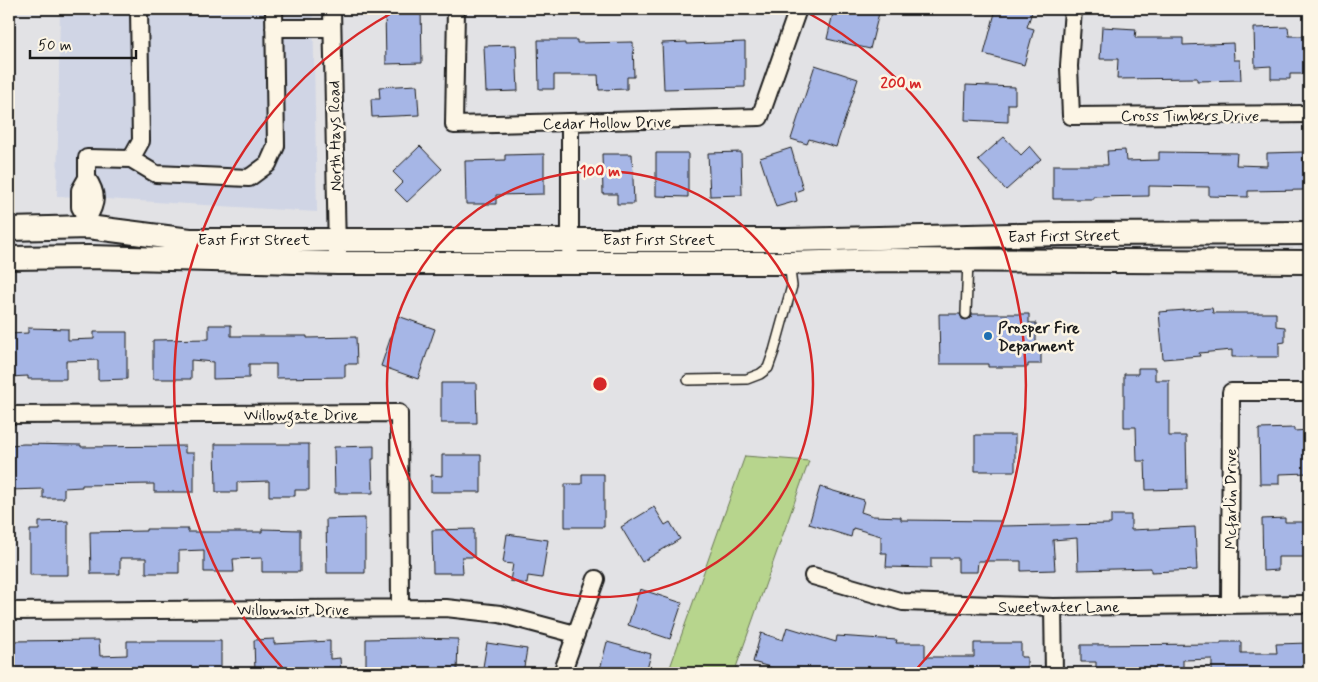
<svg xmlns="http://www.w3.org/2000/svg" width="1318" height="682" font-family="Mynerve,sans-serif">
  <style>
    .built { fill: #d0d5e5 }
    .green { fill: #b7d58d; stroke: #6a7854 }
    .building { fill: #a6b6e6; stroke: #1c1c1c }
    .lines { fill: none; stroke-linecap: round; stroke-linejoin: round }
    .service-casing { stroke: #1c1c1c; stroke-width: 12 }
    .minor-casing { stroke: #1c1c1c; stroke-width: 20 }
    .secondary-casing { stroke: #1c1c1c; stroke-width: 26 }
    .service { stroke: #fcf5e5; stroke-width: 9 }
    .minor { stroke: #fcf5e5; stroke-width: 16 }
    .secondary { stroke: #fcf5e5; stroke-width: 22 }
    .ring { fill: none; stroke: #d62828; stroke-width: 2.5 }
    .poi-dot { fill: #1f6fb2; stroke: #fcf5e5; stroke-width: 2 }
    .labels { text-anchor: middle; stroke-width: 5; stroke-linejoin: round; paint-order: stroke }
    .street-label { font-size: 16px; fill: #1c1c1c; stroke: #fcf5e5 }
    .poi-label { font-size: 16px; font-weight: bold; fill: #1c1c1c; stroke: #fcf5e5; text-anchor: start }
    .centre { fill: #d62828; stroke: #fcf5e5; stroke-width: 2.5 }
    .ring-label { font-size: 15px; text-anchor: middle; font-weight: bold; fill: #d62828; stroke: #fcf5e5; stroke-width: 5; stroke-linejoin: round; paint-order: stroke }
  </style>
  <rect width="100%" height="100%" fill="#e2e2e5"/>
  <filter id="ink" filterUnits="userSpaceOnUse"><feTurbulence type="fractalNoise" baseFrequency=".02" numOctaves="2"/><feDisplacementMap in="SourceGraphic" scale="10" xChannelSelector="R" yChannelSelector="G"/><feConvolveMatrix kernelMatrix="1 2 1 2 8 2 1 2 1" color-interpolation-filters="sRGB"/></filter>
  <g filter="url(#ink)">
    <path class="built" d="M60 9H313L317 212 57 196Z"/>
    <path class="green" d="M745 456 809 461 734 673H668Z"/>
    <path class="building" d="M385 9H421L422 63 386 64Z
      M834 9H880L870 49 827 39Z
      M996 9H1033L1027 27 1034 29 1024 65 984 54Z
      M1102 27 1136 29 1135 38H1183V45L1233 43 1234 60H1240L1241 80 1197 81V78L1117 79 1118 59H1100Z
      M1288 27 1289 36H1309V74H1290V79H1271V66L1255 67 1254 28Z
      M538 40H577V43L633 42 634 77H627V89L599 90 598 75H554V89H539Z
      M687 42V44L745 42V87L664 89 662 43Z
      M516 45 518 91 486 92 484 46Z
      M815 65 858 79 836 147 809 139 807 144 791 139Z
      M417 85 419 115 372 117 371 99H380L379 87Z
      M966 85 1015 87V104H1008V122L965 120Z
      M1004 137 1021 155 1030 146 1041 159 1006 190 978 160Z
      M420 146 442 169 407 202 395 190 403 182 393 172Z
      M791 148 803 189 795 192 797 201 776 207 760 158Z
      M1125 150 1126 161 1159 160V152L1237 153 1236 165 1267 166V153L1303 152 1304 190 1248 191V197L1209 196V187L1149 186V196L1093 197V199H1053V165H1108L1107 151Z
      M741 152 742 195 710 196 708 153Z
      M656 153H688V197L656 196Z
      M544 154V194L496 195V204H466L465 161 505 160V155Z
      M602 154H632L634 204H617V194H603Z
      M1212 308 1213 313H1276V326L1285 327V342L1279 343V357H1232V350L1199 353 1200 356 1163 359 1159 312Z
      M939 314H960L962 319 966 320 971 318 972 314H1029V323H1036V349H1041V364H1028V367H988V364H940Z
      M398 316 435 329 418 379 381 366Z
      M209 325H231V336H307V338L356 337 357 364H345V377L276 378V364H249V378L213 379V362L191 360V379H153V340L209 339Z
      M28 328 68 329V340L94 339V332H127V379L98 380V360L66 361V379H28V376L9 377V334L28 333Z
      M1138 368H1155V380H1169V436H1186L1187 489 1146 490 1145 461H1137L1136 427H1124V374H1138Z
      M441 383H476L477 423H441Z
      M1294 428V431L1309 430V473L1279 474V484H1260L1259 429Z
      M975 435H1015V471H975Z
      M24 444 81 445V447L185 446V453H194V492H154V484L82 485V487L64 488V498H43V489L9 490V445Z
      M215 444H309V490H295V496H269V481L237 482V492H216Z
      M374 446V459H372L373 493H335L334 447Z
      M442 455H481V492H431V475L442 476Z
      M582 474H604V527H565V484H582Z
      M820 487 864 500 861 512 873 516 901 517V520L1001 521V526L1111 524V515H1131V530L1195 527 1197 570 1151 572V568L1078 570 1077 538 1053 540 1055 570 1021 571V561H978L977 572H958V558H931V568L886 567 887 553H881V536L853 528 851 537 809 524Z
      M654 507 665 525 670 522 680 539 642 562 621 527Z
      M365 518V573H327L326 519Z
      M1285 518V522H1309V557H1278V570L1263 571 1262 519Z
      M68 521V575H30V530H39V522Z
      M146 529H188V532H262V529L300 530V572H262V558L233 559 234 572H204V550L179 551V573H146V558H120V574H91L90 532 146 531Z
      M474 529V557H462L463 573H433L432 530Z
      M507 534 548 540 542 578 528 576 527 584 510 581 513 564 503 563Z
      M640 589 682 603 670 639 628 625Z
      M787 627 836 642 837 636 897 640 896 643H925V657H974V643H1021V657H1027V673H790L753 662 761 633 783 640Z
      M415 638 458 639 457 673H366V639Z
      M274 639V644L330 641V659L340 658 341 673H255L254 640Z
      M99 640 100 656 127 655V641H221V673H14L12 641Z
      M607 642 651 654 646 673H599Z
      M1221 642H1241V653H1277L1276 644 1309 643V673H1212V659L1183 660V673H1096V662H1081V645L1221 644Z
      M487 643 527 649 523 673H482Z"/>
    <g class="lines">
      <defs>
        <path id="service" d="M966 314 968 260
          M688 380 747 379 760 374 768 368 774 351 792 286 789 263"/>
        <path id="minor" d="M332 9 337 251
          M456 9 454 125 760 117 798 9
          M1073 9 1069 66 1071 116 1309 114
          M274 28H332
          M570 123V250
          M131 159 141 141 139 9
          M87 178C98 194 97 203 87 219
          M88 227 87 219 80 207V190L87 178V158L131 159 156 174 249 178 268 164 276 146 274 9
          M9 415 399 413 400 608
          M813 576 903 602 1053 607 1309 604
          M1230 605 1231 392H1309
          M1053 607 1054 673
          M9 611 446 608 500 614 575 634
          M562 673 596 579"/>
        <path id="secondary" d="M9 229 88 227 190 240H788L1063 234 1309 233
          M9 258 88 257 337 263H789L887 260 1309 262"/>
      </defs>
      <use href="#service" class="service-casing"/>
      <use href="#minor" class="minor-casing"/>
      <use href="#secondary" class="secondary-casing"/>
      <use href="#service" class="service"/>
      <use href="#minor" class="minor"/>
      <use href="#secondary" class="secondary"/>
    </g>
  </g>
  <g class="ring">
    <circle cx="600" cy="384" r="213"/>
    <path d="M286 672A426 426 0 0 1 397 10M803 10A426 426 0 0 1 914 672"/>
  </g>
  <circle class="poi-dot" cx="988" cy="336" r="5"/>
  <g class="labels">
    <g class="street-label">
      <text x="1190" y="121">Cross Timbers Drive</text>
      <text transform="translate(607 122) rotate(-1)" y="6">Cedar Hollow Drive</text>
      <text transform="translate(334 136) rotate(-91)" y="6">North Hays Road</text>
      <text transform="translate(1064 235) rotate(-1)" y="6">East First Street</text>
      <text x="254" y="245">East First Street</text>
      <text x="659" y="245">East First Street</text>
      <text x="301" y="420">Willowgate Drive</text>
      <text transform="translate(1230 499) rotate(-90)" y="6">Mcfarlin Drive</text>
      <text x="1059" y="612">Sweetwater Lane</text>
      <text x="293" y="615">Willowmist Drive</text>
    </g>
    <g class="poi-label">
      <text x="998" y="333">Prosper Fire<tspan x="998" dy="18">Deparment</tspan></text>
    </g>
  </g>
  <circle cx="600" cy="384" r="8" class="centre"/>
  <g class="ring-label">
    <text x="901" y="88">200 m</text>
    <text x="600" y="176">100 m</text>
  </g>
  <rect width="1318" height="682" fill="none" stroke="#fcf5e5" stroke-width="30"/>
  <rect x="15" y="15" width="1288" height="652" fill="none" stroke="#1c1c1c" stroke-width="2" filter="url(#ink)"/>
  <path d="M30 50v8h106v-8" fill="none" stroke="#1c1c1c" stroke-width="2.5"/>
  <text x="38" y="50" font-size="15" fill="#1c1c1c" stroke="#fcf5e5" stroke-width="4" paint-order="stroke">50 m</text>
</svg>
